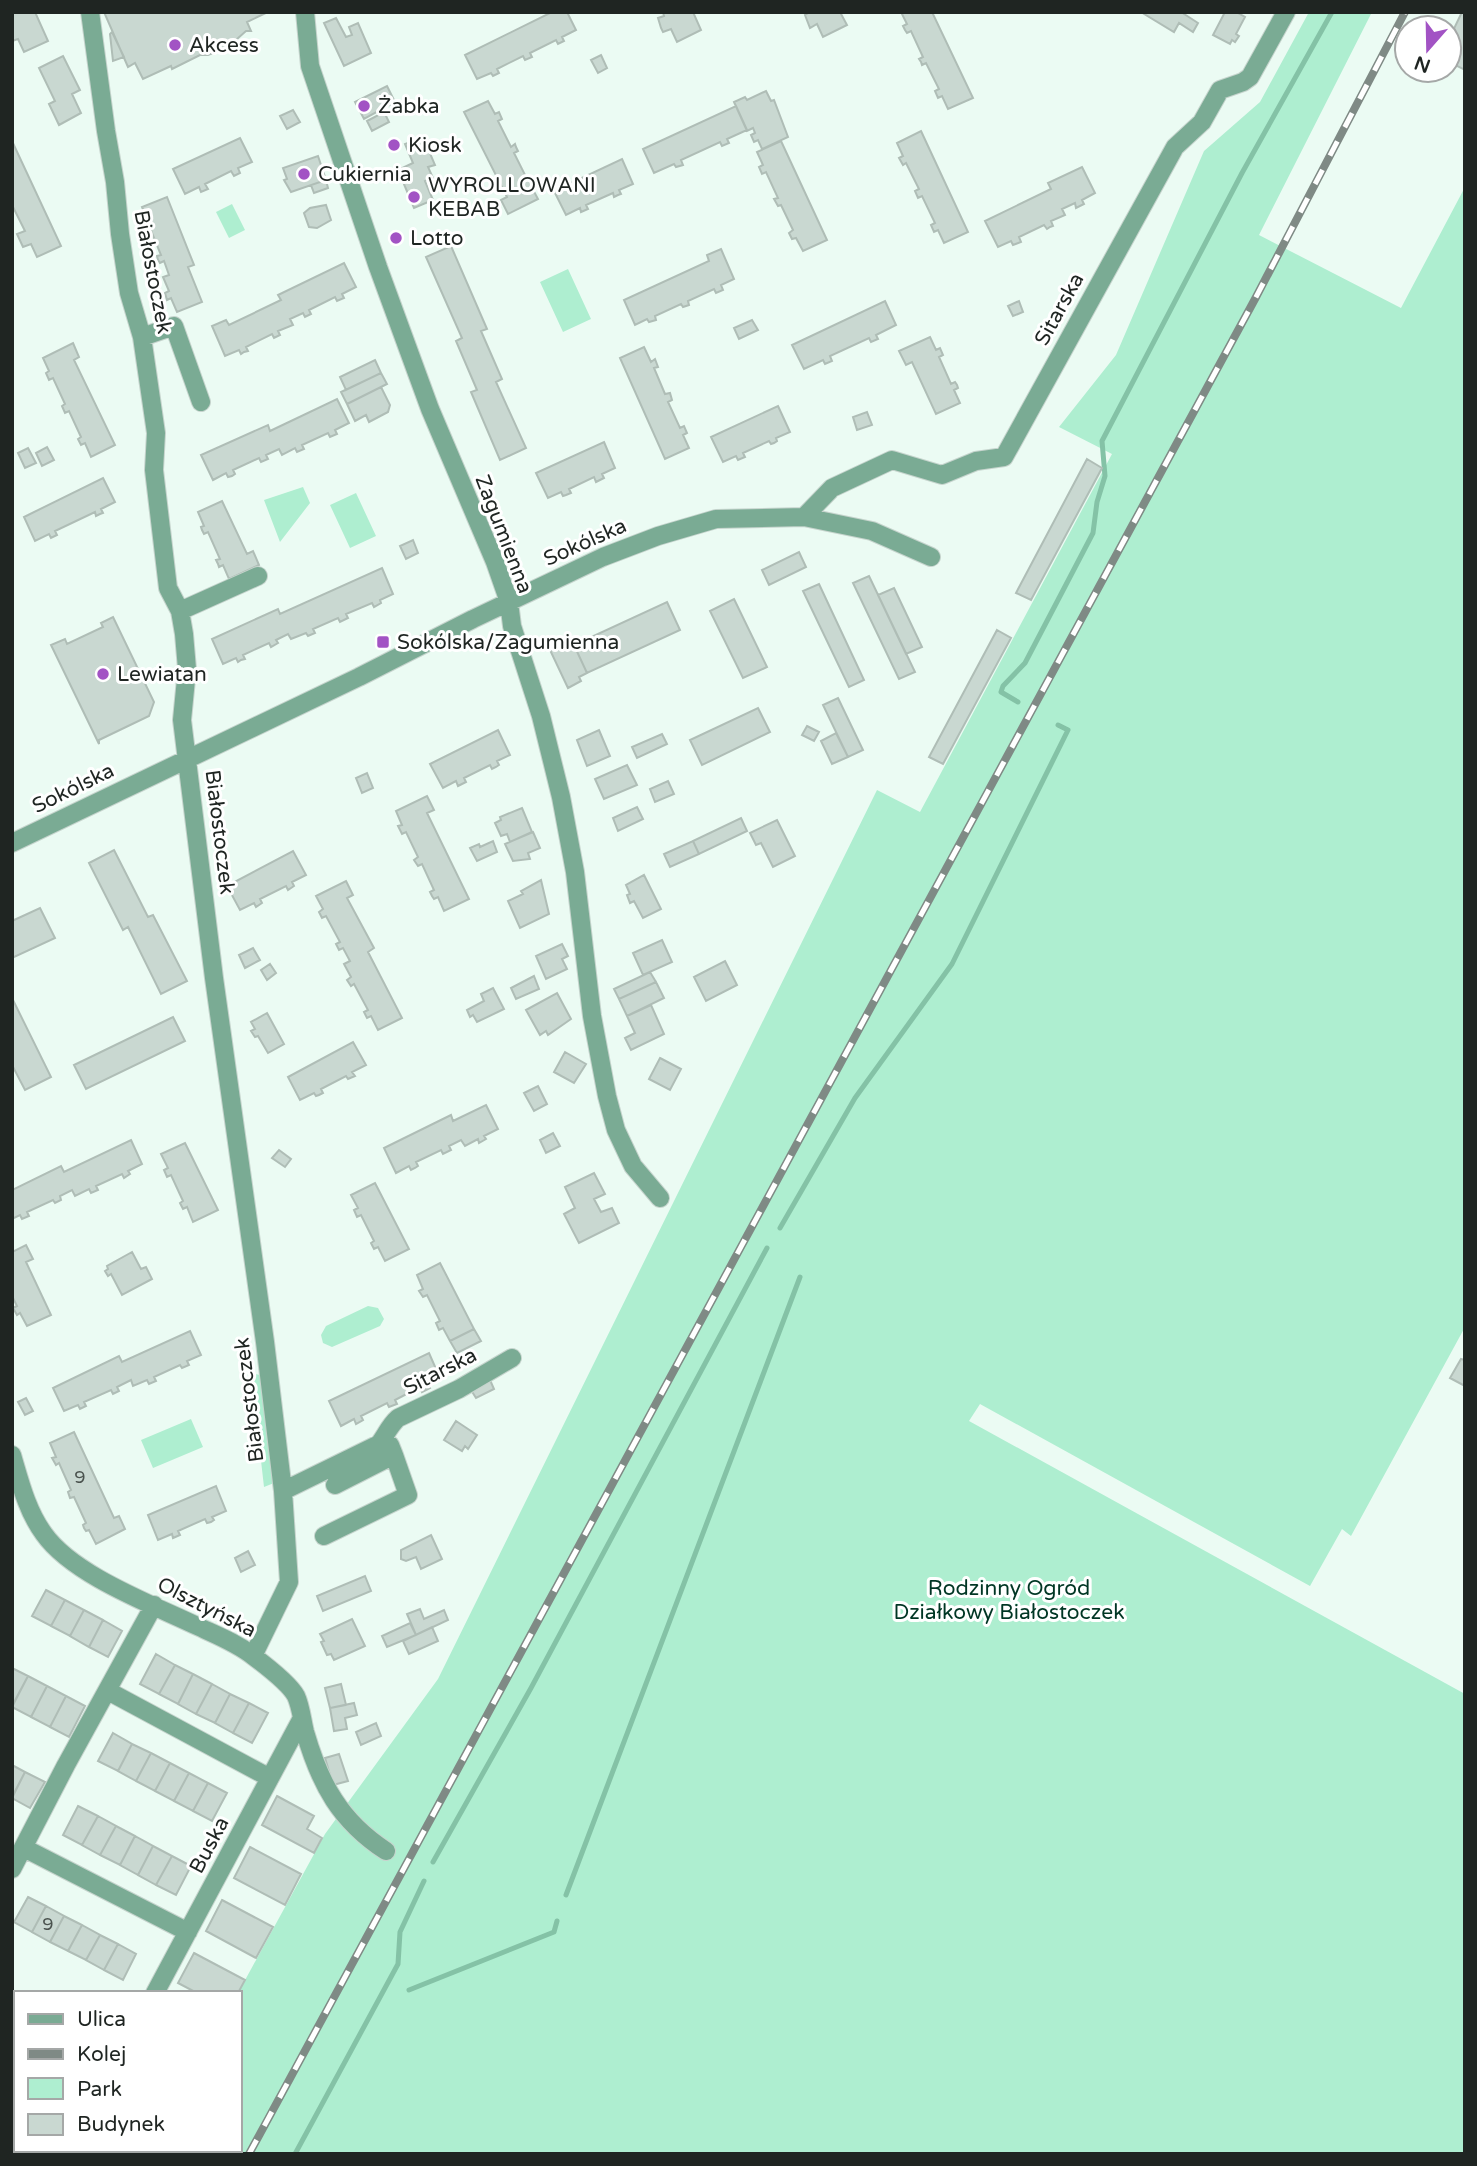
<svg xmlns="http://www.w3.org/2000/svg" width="1477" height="2166" font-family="'Varela Round',sans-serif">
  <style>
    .green { fill: #aeeed0 }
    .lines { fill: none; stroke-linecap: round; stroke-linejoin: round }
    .stream { stroke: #84c2a6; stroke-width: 5 }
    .building { fill: #c9d8d1; stroke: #afbdb6; stroke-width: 2 }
    .minor-casing { stroke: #c6d4cd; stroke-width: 20 }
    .minor { stroke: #7aab94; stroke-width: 18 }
    .rail-casing { stroke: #7f8a85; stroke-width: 8 }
    .rail { stroke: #fff; stroke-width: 5; stroke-dasharray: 16; stroke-linecap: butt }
    .poi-dot { fill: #a253c4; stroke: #fff; stroke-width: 2.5 }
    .labels { text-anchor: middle; stroke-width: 6; stroke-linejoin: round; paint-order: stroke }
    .number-label { font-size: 18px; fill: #4a524e }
    .poi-label { font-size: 21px; fill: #1f2522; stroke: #fff; text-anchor: start }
    .street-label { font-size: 21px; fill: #1f2522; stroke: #fff }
    .park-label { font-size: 21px; fill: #003624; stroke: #fff }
  </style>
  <rect width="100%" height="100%" fill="#ebfbf3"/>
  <path class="green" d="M1309 12H1372L1259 235 1401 308 1465 187V1327L1351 1536 1342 1529 1310 1586 980 1404 969 1421 1465 1694V2154H150L152 2150H240L238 1993 325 1834 438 1679 877 790 920 812 1112 454 1059 427 1116 355 1204 151 1260 102Z
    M232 204 245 230 229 238 216 212Z
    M568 269 591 319 563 332 540 282Z
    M303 487 310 503 280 542 264 500Z
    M356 493 376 536 350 548 330 505Z
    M368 1306 378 1308 384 1319 380 1326 332 1347 323 1343 321 1335 326 1326Z
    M251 1373 260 1375 262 1379 274 1483 264 1487Z
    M191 1419 203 1447 153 1468 141 1440Z"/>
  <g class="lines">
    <path class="stream" d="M1018 702 1001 692 1003 686 1025 663 1093 533 1097 502 1105 476 1102 441 1242 173 1332 12
      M780 1228 855 1098 952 964 1068 730 1058 725
      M433 1862 531 1688 767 1248
      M566 1895 800 1277
      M409 1990 554 1932 557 1921
      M295 2154 398 1964 400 1932 424 1881"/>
  </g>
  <path class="building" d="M12 12H35L48 41 24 52 18 39 12 41Z
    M104 12H265L266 13 247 22 251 31H246L227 48 208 55H200L172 69 171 66 143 79 135 63 128 67Z
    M552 12H567L576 30 562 37 564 41 558 44 556 40 530 53 532 57 525 60 523 56 497 69 499 73 493 76 491 73 477 79 465 55Z
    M663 12H693L701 30 677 42 671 29 663 32 661 28 658 18 664 16Z
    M810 12H840L847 25 823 37 817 24 810 28 805 15Z
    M901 12H932L973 98 948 109 942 96 938 98 935 91 939 89 926 63 922 65 921 62 919 59 923 57 911 31 907 33 905 30 903 26 907 24Z
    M1141 12H1181L1198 23 1193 32 1179 23 1174 32Z
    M1225 12H1236L1245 17 1236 34 1239 36 1235 42 1232 40 1230 44 1213 35Z
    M1462 12H1465V70L1449 62V39Z
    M336 18 346 37 352 35 349 27 358 23 371 53 344 66 324 23Z
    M112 32 124 57 113 61 110 34Z
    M601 55 607 68 598 73 591 60Z
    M63 56 80 90 72 94 81 113 59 125 49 104 55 101 39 68Z
    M387 86 395 102 364 119 355 102Z
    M766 91 771 101 774 100 788 137 762 149 758 140 754 142 751 135 755 133 753 128 747 131 734 102 745 97 747 100Z
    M488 101 495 114 499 112 502 119 498 121 511 147 515 144 516 147 518 151 514 153 527 179 531 177 535 184 531 186 538 199 508 214 501 200 507 197 464 112Z
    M736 106 747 130 727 139 729 143 722 146 720 142 681 160 683 165 676 167 674 164 654 173 643 149Z
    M293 110 300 122 287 129 280 116Z
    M384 112 389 122 372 131 367 121Z
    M921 131 968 232 944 243 938 230 934 232 931 225 935 223 922 196 918 198 915 191 919 189 906 163 903 165 899 158 903 156 897 143Z
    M423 137 435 165 428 167 433 178 425 181 433 200 414 208 398 170 413 163 405 144Z
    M240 138 252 162 238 168 240 173 234 176 231 171 205 184 208 189 201 192 199 187 185 194 173 169Z
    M12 141 61 246 37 257 31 244 23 247 17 234 25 231 12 205Z
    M781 141 827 240 803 251 796 238 792 239 789 233 793 230 781 205 778 206 774 199 778 198 766 172 762 174 759 167 763 165 757 152Z
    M318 156 326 180 291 192 284 180 287 179 283 168Z
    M622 159 633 184 619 190 621 194 618 195 614 197 613 193 586 205 588 209 581 212 580 208 566 215 554 191Z
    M1082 167 1095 193 1082 200 1084 204 1076 208 1075 203 1062 209 1065 215 1051 221 1053 226 1050 227 1047 229 1044 225 1019 237 1021 242 1013 245 1011 241 998 247 985 221 1051 189 1048 183Z
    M326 180 328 188 314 193 311 185Z
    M167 197 194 265 188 267 202 302 177 312 171 298 167 300 165 293 169 291 163 277 169 275 164 261 160 263 158 260 157 256 161 255 150 228 146 229 144 223 148 221 142 207Z
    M326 205 331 220 317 228 309 227 304 213 310 208Z
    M451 246 487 329 481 331 502 379 496 382 526 448 500 460 471 392 477 390 456 341 462 338 426 257Z
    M721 249 734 279 721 285 723 290 716 293 714 289 688 301 689 305 683 307 681 304 655 316 656 320 649 322 647 319 635 325 624 300 709 261 707 255Z
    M344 263 356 287 342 294 344 298 337 301 335 297 309 310 311 314 305 317 303 313 290 319 293 325 278 331 280 335 274 338 272 334 246 347 248 351 244 352 241 354 239 350 225 356 212 326 226 320 229 325 281 300 278 295Z
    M885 301 896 325 876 335 878 339 871 342 869 338 830 356 832 361 825 364 823 360 804 369 792 345Z
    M1019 301 1023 312 1013 316 1008 306Z
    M752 320 758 330 739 339 734 328Z
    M930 337 936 350 940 348 943 355 939 357 951 384 955 382 957 385 958 388 954 390 960 403 936 414 912 362 906 365 899 351Z
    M73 343 79 357 74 360 115 445 91 457 85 443 81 445 78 439 81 437 69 411 65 413 62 406 65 404 53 378 49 380 46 373 49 371 43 358Z
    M644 347 651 362 655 359 658 367 654 368 665 394 670 393 672 400 668 402 680 428 684 426 687 433 683 435 689 448 665 459 620 358Z
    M375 360 381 373 346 390 340 377Z
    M381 373 387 384 347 404 341 392Z
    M381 387 390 405 388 412 369 422 366 415 355 421 347 404Z
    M337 399 349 423 335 430 337 434 330 437 328 433 302 445 304 449 297 452 295 448 282 455 279 449 266 455 268 459 261 462 259 458 233 470 235 474 232 476 228 477 226 473 213 480 201 455 268 425 270 431Z
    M778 406 790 432 776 438 777 441 774 443 771 444 769 441 743 453 745 457 738 460 736 456 723 462 711 437Z
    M867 412 872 425 857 430 853 417Z
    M604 442 615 468 602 474 604 478 596 482 594 477 569 489 571 493 566 495 563 496 561 492 548 498 536 473Z
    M47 447 54 460 42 466 36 453Z
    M28 448 36 463 25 468 18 453Z
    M1087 459 1102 468 1031 600 1016 593Z
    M103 478 115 502 101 509 103 513 100 514 96 516 95 512 55 531 57 535 51 538 49 534 35 541 24 517Z
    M222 501 247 554 253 551 259 565 229 579 223 565 219 567 218 564 216 560 220 559 208 532 204 534 202 530 201 527 204 526 198 512Z
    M413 540 418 553 406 559 400 546Z
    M799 552 806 567 769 585 762 570Z
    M382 568 393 594 380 600 381 603 374 607 372 603 346 614 348 618 340 622 338 618 313 629 315 633 308 636 306 633 291 639 288 634 276 640 278 643 271 647 269 643 243 655 245 659 241 660 238 662 236 658 223 664 212 639 278 609 280 614Z
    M869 576 915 672 899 679 853 583Z
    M819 584 864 680 849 687 803 591Z
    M894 588 922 647 906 654 878 595Z
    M734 599 767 667 743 678 710 611Z
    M667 602 680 630 587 673 574 645Z
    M113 617 154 702 149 716 99 740V744L51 645 65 639 67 644 103 627 101 623Z
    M997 630 1011 638 943 764 929 757Z
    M562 644 565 650 574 645 587 673 579 677 581 681 568 688 550 650Z
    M838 698 863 750 848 757 823 705Z
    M758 708 770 732 702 765 690 740Z
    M807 726 819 732 814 741 802 735Z
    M498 730 510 755 497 761 499 765 496 767 492 769 490 765 464 778 466 782 458 786 456 781 443 788 430 764Z
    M599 730 610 756 587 766 577 740Z
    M836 733 848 757 832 764 821 741Z
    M662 734 667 744 637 758 632 747Z
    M627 765 637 785 604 799 595 779Z
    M367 773 373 788 362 793 356 778Z
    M668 781 674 794 655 802 650 789Z
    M427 796 434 810 427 813 469 899 444 911 438 897 434 899 432 896 430 892 434 890 422 864 418 866 414 860 418 857 406 832 402 834 398 826 402 825 396 811Z
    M637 807 643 819 618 831 613 818Z
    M522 808 532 832 510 842 507 834 501 836 495 823 501 820 500 817Z
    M741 818 747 831 699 854 693 841Z
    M777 820 795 856 773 867 761 843 756 845 750 833Z
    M533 832 540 848 528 853 530 859 513 861 505 844Z
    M493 841 497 852 477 861 470 848 479 844 480 847Z
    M693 841 699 854 670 867 664 854Z
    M114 850 148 917 153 915 187 981 161 994 128 927 123 930 89 863Z
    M293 851 306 875 292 882 294 886 288 890 286 886 260 899 262 903 256 907 254 903 240 910 227 886Z
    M644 875 661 909 643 918 634 901 630 903 627 895 630 894 626 885Z
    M541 880 549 914 520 928 508 901 523 894 521 891Z
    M346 881 353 895 347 898 374 948 368 952 402 1018 378 1030 371 1016 367 1018 364 1012 368 1010 354 984 351 986 347 980 351 977 344 964 350 961 343 948 339 950 336 944 340 942 326 916 322 918 319 912 323 909 316 896Z
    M40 908 55 938 12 958V921Z
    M662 940 672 962 643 975 633 953Z
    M562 944 568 956 562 959 567 969 546 979 536 956Z
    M253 948 260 960 245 968 239 955Z
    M725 961 737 985 706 1001 694 977Z
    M270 964 276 973 267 980 261 970Z
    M650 972 656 982 619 999 614 989Z
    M534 976 539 989 516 999 511 988Z
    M656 982 664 998 627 1016 619 999Z
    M493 988 504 1009 477 1022 473 1015 470 1017 467 1010 484 1001 481 994Z
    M557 993 571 1019 548 1035 546 1031 540 1035 526 1010Z
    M12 998 51 1077 25 1090 12 1065Z
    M651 1005 664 1034 631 1050 625 1038 635 1033 627 1016Z
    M267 1013 284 1044 268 1053 258 1036 255 1037 251 1031 255 1029 251 1022Z
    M173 1017 185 1041 86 1089 74 1065Z
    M353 1042 366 1065 352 1072 355 1076 348 1079 346 1076 321 1089 323 1093 319 1095 316 1096 314 1093 300 1100 288 1077Z
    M565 1052 586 1064 574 1083 554 1072Z
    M660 1058 681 1069 670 1090 649 1079Z
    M538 1086 547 1104 534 1111 524 1093Z
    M486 1105 498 1129 484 1136 486 1139 479 1143 478 1139 465 1146 461 1140 449 1146 451 1150 443 1154 441 1150 416 1162 418 1166 415 1168 411 1170 409 1166 396 1173 384 1148 451 1115 453 1121Z
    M553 1133 560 1146 546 1153 540 1140Z
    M131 1140 142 1164 128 1171 130 1174 124 1178 122 1174 96 1186 98 1190 91 1193 89 1189 75 1196 72 1190 60 1196 61 1200 55 1203 53 1200 27 1212 29 1216 22 1219 20 1215 12 1219V1190L61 1166 64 1172Z
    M185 1143 218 1210 193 1222 187 1207 183 1209 180 1203 183 1201 171 1175 167 1177 164 1170 168 1168 161 1154Z
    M279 1150 291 1159 285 1167 272 1158Z
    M594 1173 605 1194 594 1199 601 1212 612 1208 619 1223 579 1243 564 1214 575 1208 565 1187Z
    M375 1183 409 1249 385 1261 378 1247 374 1249 371 1243 374 1241 361 1215 357 1217 354 1210 358 1208 351 1195Z
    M26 1245 33 1259 26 1262 51 1315 27 1326 20 1313 17 1315 13 1308 17 1306 12 1296V1252Z
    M132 1252 141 1269 146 1267 152 1279 122 1295 111 1274 108 1276 105 1271 108 1269 107 1266Z
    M440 1263 474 1329 450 1341 443 1328 439 1330 436 1323 440 1321 427 1295 423 1297 419 1291 423 1289 417 1275Z
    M474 1329 481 1341 457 1353 450 1341Z
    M190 1331 201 1355 187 1361 189 1365 182 1368 180 1365 154 1377 156 1381 149 1384 147 1380 133 1386 131 1380 117 1387 119 1391 113 1394 111 1390 84 1402 86 1406 80 1409 78 1405 64 1411 53 1388 119 1356 122 1362Z
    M429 1353 440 1378 428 1384 430 1388 422 1392 420 1387 395 1400 397 1404 389 1407 387 1403 361 1416 363 1420 356 1424 354 1419 341 1426 329 1401Z
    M1461 1359 1465 1360V1386L1450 1378Z
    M490 1380 494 1389 476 1398 471 1390Z
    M26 1398 33 1411 25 1415 18 1402Z
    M456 1421 477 1435 468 1449 465 1446 462 1451 444 1440Z
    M74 1432 114 1518 119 1516 125 1529 96 1544 89 1530 86 1531 84 1528 83 1525 86 1523 74 1497 70 1498 68 1492 71 1490 59 1463 56 1465 52 1458 56 1457 50 1443Z
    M216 1486 226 1511 212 1517 214 1520 211 1522 207 1523 205 1519 178 1531 180 1535 173 1538 172 1534 158 1540 148 1515Z
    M431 1535 442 1559 421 1569 416 1557 406 1561 401 1559V1550Z
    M248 1551 255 1565 241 1572 235 1558Z
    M365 1576 371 1591 323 1611 317 1596Z
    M46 1590 65 1600 51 1626 32 1616Z
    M65 1600 84 1610 70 1636 51 1626Z
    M420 1609 424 1619 444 1610 448 1620 416 1635 407 1614Z
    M84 1610 103 1620 89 1647 70 1636Z
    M352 1619 365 1646 334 1660 331 1654 327 1655 321 1642 324 1641 320 1634Z
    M103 1620 122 1631 108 1657 89 1647Z
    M410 1623 416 1635 387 1647 382 1636Z
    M432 1627 438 1641 409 1654 403 1641Z
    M156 1654 175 1665 159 1694 140 1684Z
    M175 1665 193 1674 178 1704 159 1694Z
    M12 1668 28 1676 12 1706Z
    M193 1674 212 1684 196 1714 178 1704Z
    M28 1676 47 1686 31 1717 12 1707Z
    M212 1684 230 1694 215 1723 196 1714Z
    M341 1684 346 1705 330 1708 325 1688Z
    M47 1686 66 1696 50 1727 31 1717Z
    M230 1694 249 1703 233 1733 215 1723Z
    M66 1696 85 1706 69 1737 50 1727Z
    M249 1703 268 1713 252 1743 233 1733Z
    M354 1703 357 1715 345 1718 347 1729 334 1731 330 1708Z
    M376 1723 381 1736 361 1745 356 1732Z
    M113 1733 132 1744 118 1771 98 1761Z
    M132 1744 151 1753 136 1781 118 1771Z
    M151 1753 170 1763 155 1791 136 1781Z
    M339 1754 348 1781 333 1785 325 1758Z
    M170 1763 189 1773 174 1801 155 1791Z
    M12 1765 25 1772 12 1797Z
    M25 1772 45 1782 30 1808 12 1798Z
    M189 1773 208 1783 193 1811 174 1801Z
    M208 1783 227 1793 212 1821 193 1811Z
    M277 1796 314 1816 307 1829 322 1838 314 1853 262 1825Z
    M78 1806 98 1816 82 1845 63 1835Z
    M98 1816 116 1826 100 1855 82 1845Z
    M116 1826 135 1836 120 1865 100 1855Z
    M135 1836 153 1846 138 1875 120 1865Z
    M153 1846 172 1856 156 1885 138 1875Z
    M250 1847 301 1874 285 1905 234 1878Z
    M172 1856 191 1866 176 1895 156 1885Z
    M28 1897 46 1906 32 1932 14 1922Z
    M222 1900 273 1927 256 1958 206 1931Z
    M46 1906 64 1916 50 1942 32 1932Z
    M64 1916 82 1925 68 1951 50 1942Z
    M82 1925 100 1935 86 1960 68 1951Z
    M100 1935 118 1944 104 1970 86 1960Z
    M118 1944 136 1954 123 1980 104 1970Z
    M194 1953 245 1980 238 1993H197L178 1983Z"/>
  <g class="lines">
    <defs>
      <path id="minor" d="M90 12 106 131 115 182 120 234 129 293 142 337 156 433 154 470 168 588 180 611 184 634 187 669 182 720 214 978 265 1342 283 1491 289 1582 253 1656
        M305 12 310 66 378 267 430 409 495 562 509 602 512 626 541 716 561 797 575 872 592 1016 607 1096 616 1130 633 1166 660 1198
        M142 337 174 326 201 402
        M804 517 832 488 892 460 942 475 976 461 1004 457 1175 147 1202 122 1220 90 1243 82 1250 77 1286 12
        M180 611 258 576
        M12 843 359 677 473 619 603 557 658 536 716 519 804 517 872 531 931 557
        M12 1455C20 1482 27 1511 44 1534 73 1575 151 1604 197 1626 216 1635 237 1643 253 1656 265 1665 289 1683 296 1696 301 1707 302 1720 305 1732 320 1784 340 1821 386 1851
        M335 1485 394 1455 390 1445
        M283 1491 379 1444C386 1435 389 1426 398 1418L459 1389 512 1358
        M324 1536 408 1495 394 1455
        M108 1691 270 1778
        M24 1848 188 1932
        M12 1869 66 1765 154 1605
        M155 1993 302 1718
        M86 2150 92 2154
        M69 2154 71 2150"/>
    </defs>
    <use href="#minor" class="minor-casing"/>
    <use href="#minor" class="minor"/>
    <defs>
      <path id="rail" d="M249 2154 1255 299 1405 12"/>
    </defs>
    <use href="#rail" class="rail-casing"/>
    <use href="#rail" class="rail"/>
  </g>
  <g class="poi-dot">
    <circle cx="175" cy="45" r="7"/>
    <circle cx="364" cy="106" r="7"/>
    <circle cx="394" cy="145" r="7"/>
    <circle cx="304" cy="174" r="7"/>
    <circle cx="414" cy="197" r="7"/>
    <circle cx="396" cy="238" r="7"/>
    <rect x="376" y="635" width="14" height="14" rx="3.5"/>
    <circle cx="103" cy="674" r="7"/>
  </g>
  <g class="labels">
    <g class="number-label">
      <text x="80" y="1483">9</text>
      <text x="48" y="1930">9</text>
    </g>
    <g class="poi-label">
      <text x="189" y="52">Akcess</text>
      <text x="378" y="113">Żabka</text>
      <text x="408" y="152">Kiosk</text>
      <text x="318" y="181">Cukiernia</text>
      <text x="428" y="192">WYROLLOWANI<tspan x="428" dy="24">KEBAB</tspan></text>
      <text x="410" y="245">Lotto</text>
      <text x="397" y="649">Sokólska/Zagumienna</text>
      <text x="117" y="681">Lewiatan</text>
    </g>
    <g class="street-label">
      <text transform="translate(153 272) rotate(79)" y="7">Białostoczek</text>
      <text transform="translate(1059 309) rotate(-61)" y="7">Sitarska</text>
      <text transform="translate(504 534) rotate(69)" y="7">Zagumienna</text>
      <text transform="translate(585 542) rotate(-24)" y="7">Sokólska</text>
      <text transform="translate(73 788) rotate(-26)" y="7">Sokólska</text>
      <text transform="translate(220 832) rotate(83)" y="7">Białostoczek</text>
      <text transform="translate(440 1371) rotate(-27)" y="7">Sitarska</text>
      <text transform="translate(249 1400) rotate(-97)" y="7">Białostoczek</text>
      <text transform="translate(207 1607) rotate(27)" y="7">Olsztyńska</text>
      <text transform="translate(209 1845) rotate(-62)" y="7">Buska</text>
    </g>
    <g class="park-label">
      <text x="1009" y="1595">Rodzinny Ogród<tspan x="1009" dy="24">Działkowy Białostoczek</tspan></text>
    </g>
  </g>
  <rect width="1477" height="2166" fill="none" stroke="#1f2522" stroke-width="28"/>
  <rect x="14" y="1991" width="228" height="161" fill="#ffffff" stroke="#a5a8a7" stroke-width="2"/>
  <rect x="28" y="2014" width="35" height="10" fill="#7aab94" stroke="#a5a8a7" stroke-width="2"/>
  <text x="77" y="2026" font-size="21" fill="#1f2522">Ulica</text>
  <rect x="28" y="2049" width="35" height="10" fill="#7f8a85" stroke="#a5a8a7" stroke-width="2"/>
  <text x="77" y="2061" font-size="21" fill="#1f2522">Kolej</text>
  <rect x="28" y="2078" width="35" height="21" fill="#aeeed0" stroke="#a5a8a7" stroke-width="2"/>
  <text x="77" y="2096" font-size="21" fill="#1f2522">Park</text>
  <rect x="28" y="2114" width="35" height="21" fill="#c9d8d1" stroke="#a5a8a7" stroke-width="2"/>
  <text x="77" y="2131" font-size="21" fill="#1f2522">Budynek</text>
  <g transform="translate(1428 49) rotate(200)"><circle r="33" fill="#ffffff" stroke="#a5a8a7" stroke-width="2"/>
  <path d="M0-5L12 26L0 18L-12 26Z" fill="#a253c4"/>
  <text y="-10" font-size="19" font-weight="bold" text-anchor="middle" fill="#1f2522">N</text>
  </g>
</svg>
